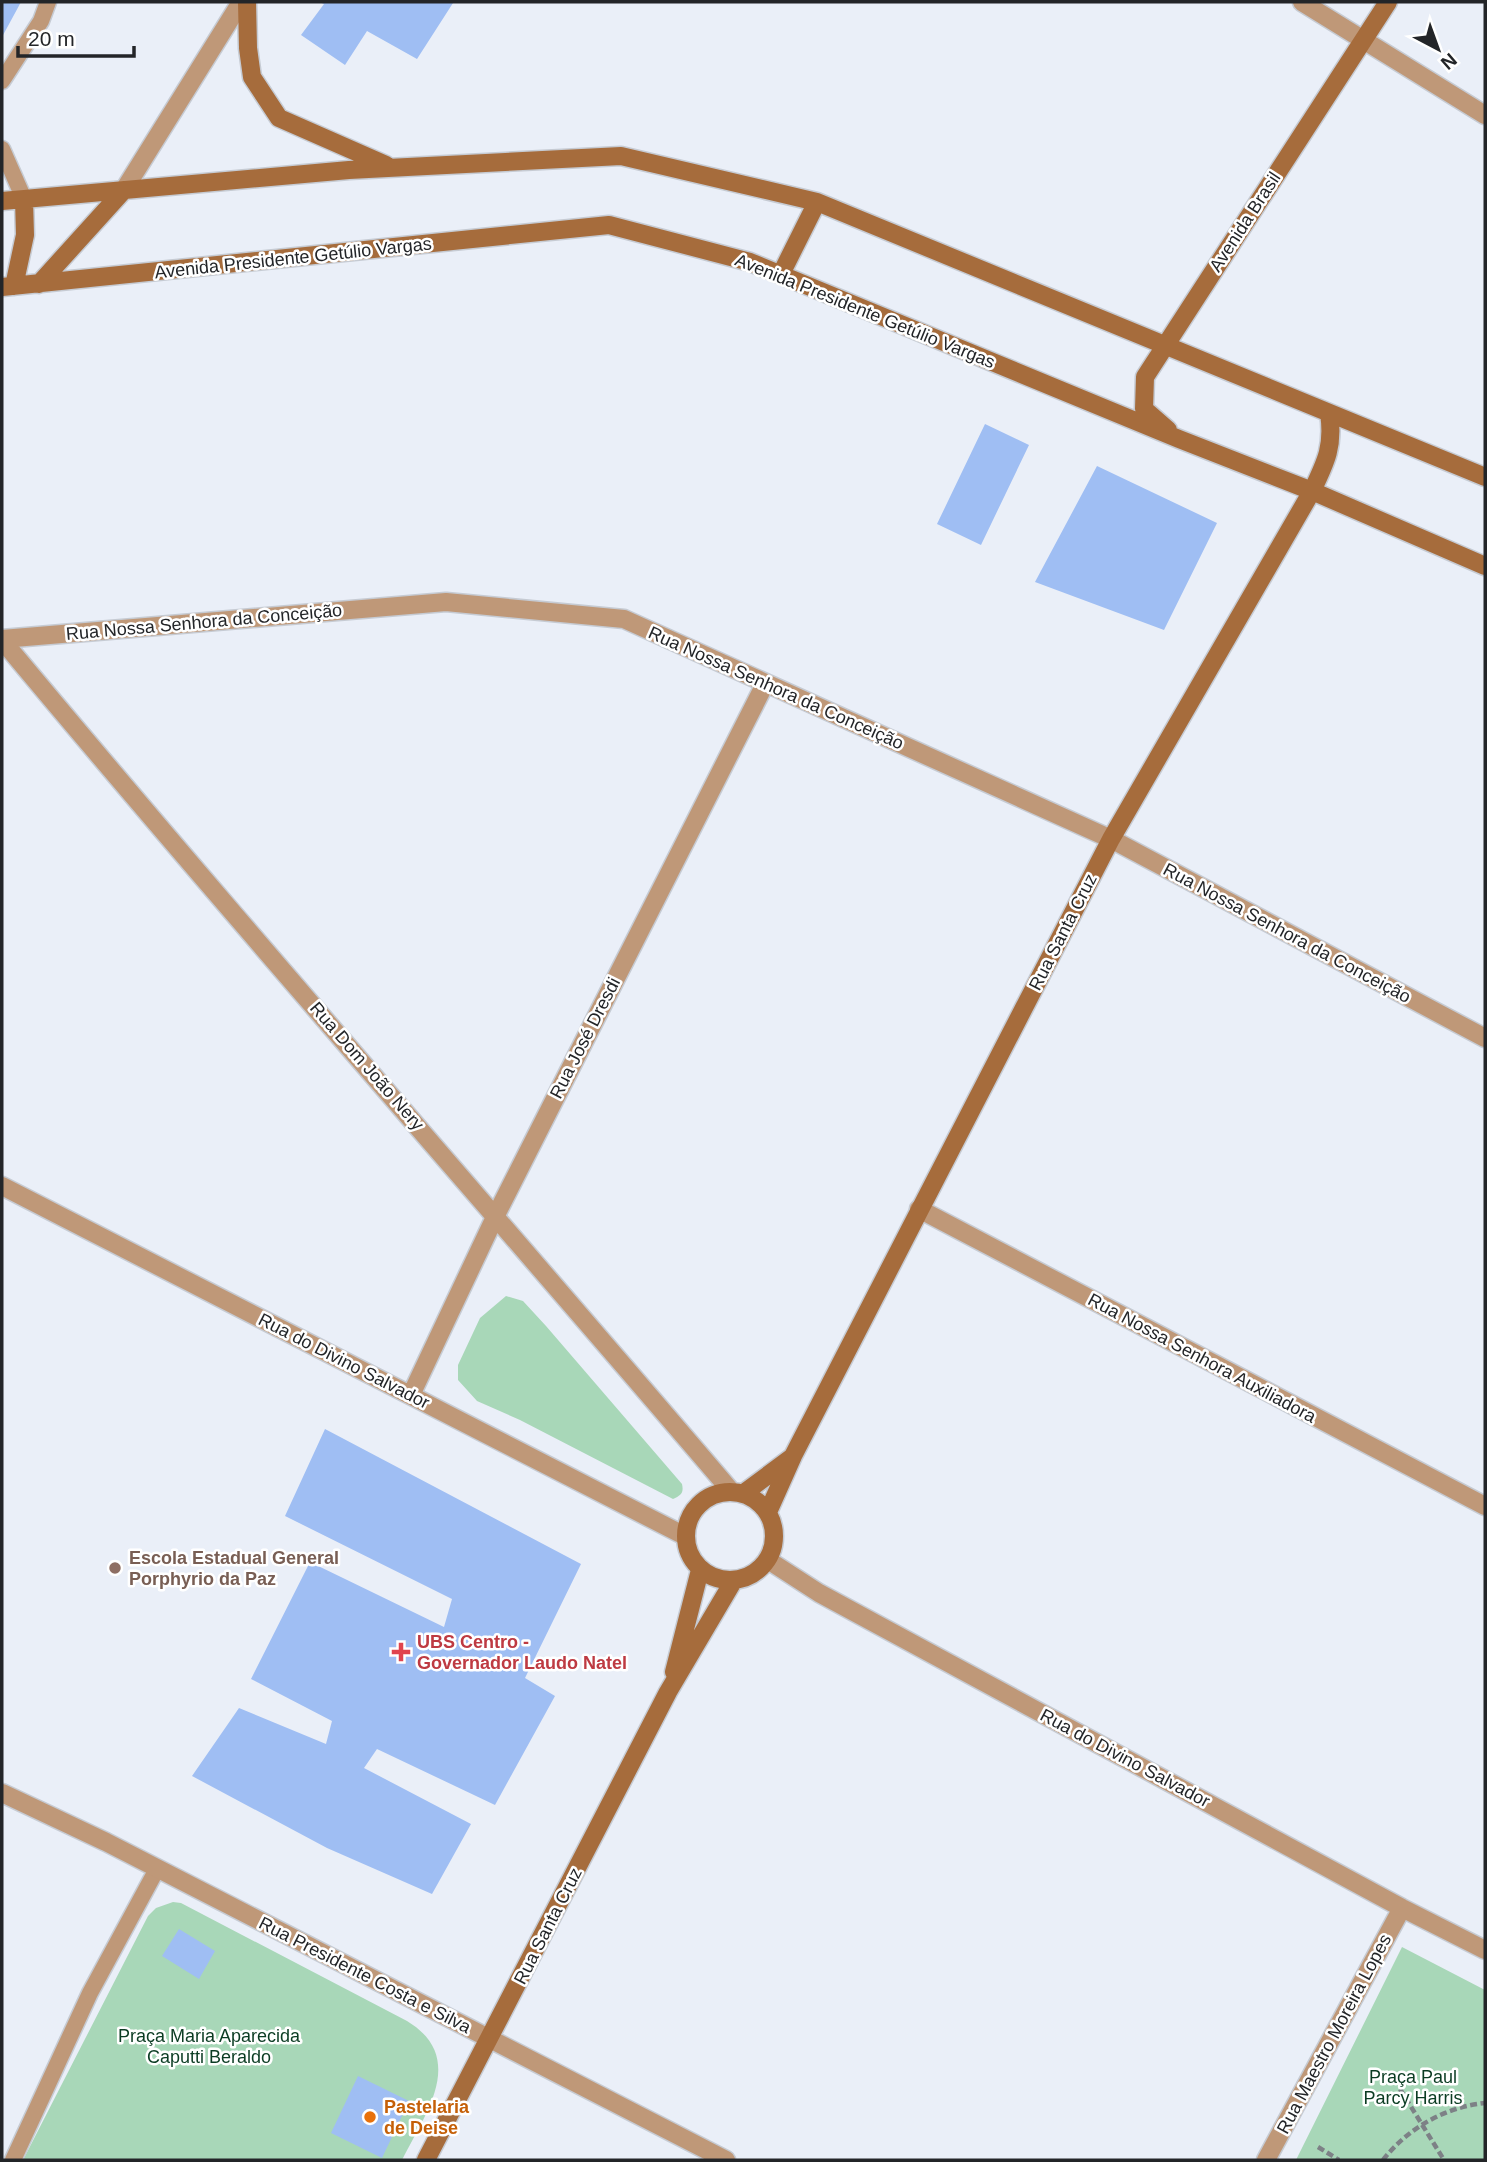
<svg xmlns="http://www.w3.org/2000/svg" width="1487" height="2162" font-family="Arial,sans-serif">
  <style>
    .green { fill: #a8d7b8 }
    .building { fill: #9fbef3 }
    .lines { fill: none; stroke-linecap: round; stroke-linejoin: round }
    .lane-casing { stroke: #c6cbd3; stroke-width: 19 }
    .street-casing { stroke: #c6cbd3; stroke-width: 21 }
    .secondary-casing { stroke: #c6cbd3; stroke-width: 21 }
    .path { stroke: #7d8186; stroke-width: 4.5; stroke-dasharray: 7 3.5; stroke-linecap: butt }
    .lane { stroke: #bf9878; stroke-width: 16 }
    .street { stroke: #bf9878; stroke-width: 18 }
    .secondary { stroke: #a66c3c; stroke-width: 18 }
    .education-dot { fill: #8d6e63; stroke: #fff; stroke-width: 2.5 }
    .health-dot { fill: #e0444e; stroke: #fff; stroke-width: 2.5 }
    .food-dot { fill: #e8710a; stroke: #fff; stroke-width: 2.5 }
    .labels { text-anchor: middle; stroke-width: 5; stroke-linejoin: round; paint-order: stroke }
    .street-label { font-size: 18px; fill: #232528; stroke: #fff }
    .education-label { font-size: 18px; font-weight: bold; fill: #785e54; stroke: #fff; text-anchor: start }
    .health-label { font-size: 18px; font-weight: bold; fill: #be3a42; stroke: #fff; text-anchor: start }
    .park-label { font-size: 18px; fill: #0b3c23; stroke: #fff }
    .food-label { font-size: 18px; font-weight: bold; fill: #c56008; stroke: #fff; text-anchor: start }
  </style>
  <rect width="100%" height="100%" fill="#eaeff8"/>
  <path class="green" d="M506 1296 523 1301 546 1326 682 1484C684 1493 681 1495 673 1499L520 1420 477 1401 458 1380V1365L480 1318Z
    M173 1902 181 1903 407 2021C468 2058 425 2114 402 2160H23L148 1916 156 1908Z
    M1402 1947 1485 1990V2160H1296Z"/>
  <path class="building" d="M2 2H21L2 37Z
    M319 2H451L453 3 417 59 367 31 345 65 301 35 324 4Z
    M985 424 1029 445 981 545 937 524Z
    M1097 466 1217 523 1164 630 1035 582Z
    M325 1429 581 1564 525 1678 555 1696 495 1805 377 1749 364 1768 471 1824 432 1894 327 1848 192 1776 239 1708 326 1744 332 1721 251 1679 310 1562 444 1627 452 1599 285 1516Z
    M179 1929 215 1951 199 1979 162 1956Z
    M358 2076 409 2101 382 2158 331 2133Z"/>
  <g class="lines">
    <defs>
      <path id="lane" d="M2 81 41 21 48 2
        M2 149 24 199
        M13 2160 90 1993 157 1869"/>
      <path id="street" d="M1302 2 1485 115
        M124 190 241 2
        M2 639 446 602 624 619 1111 839 1485 1038
        M2 640C241 927 489 1207 731 1491
        M2 1186 685 1536
        M919 1209 1485 1506
        M411 1395 496 1215 765 684
        M768 1560 819 1593 1402 1908 1485 1950
        M2 1793 106 1842 726 2160
        M1266 2160 1402 1908"/>
      <path id="secondary" d="M247 2 248 48 252 77 279 118 386 165
        M2 201 349 170 621 156 817 202 1485 477
        M781 274 817 202
        M39 284 124 190
        M14 286 25 235 24 199
        M2 287 609 225 750 262 1179 439 1312 491 1485 566
        M1168 430 1144 409 1145 377 1388 2
        M686 1536a44 44 0 1 1 88 0a44 44 0 1 1-88 0Z
        M744 1493 791 1458
        M768 1512 793 1456 1111 839 1312 491C1326 462 1334 446 1329 413
        M674 1672 700 1570
        M426 2160 668 1692 734 1580"/>
    </defs>
    <use href="#lane" class="lane-casing"/>
    <use href="#street" class="street-casing"/>
    <use href="#secondary" class="secondary-casing"/>
    <path class="path" d="M1400 2089 1444 2160
      M1318 2147 1339 2160
      M1383 2160C1408 2128 1445 2107 1485 2103"/>
    <use href="#lane" class="lane"/>
    <use href="#street" class="street"/>
    <use href="#secondary" class="secondary"/>
  </g>
  <circle class="education-dot" cx="115" cy="1568" r="7"/>
  <path class="health-dot" d="M397.5 1641.5h7v7h7v7h-7v7h-7v-7h-7v-7h7z"/>
  <circle class="food-dot" cx="370" cy="2117" r="7"/>
  <g class="labels">
    <g class="street-label">
      <text transform="translate(1245 222) rotate(-57)" y="6">Avenida Brasil</text>
      <text transform="translate(293 258) rotate(-6)" y="6">Avenida Presidente Getúlio Vargas</text>
      <text transform="translate(865 311) rotate(22)" y="6">Avenida Presidente Getúlio Vargas</text>
      <text transform="translate(204 622) rotate(-5)" y="6">Rua Nossa Senhora da Conceição</text>
      <text transform="translate(776 688) rotate(24)" y="6">Rua Nossa Senhora da Conceição</text>
      <text transform="translate(1063 932) rotate(-63)" y="6">Rua Santa Cruz</text>
      <text transform="translate(1287 933) rotate(28)" y="6">Rua Nossa Senhora da Conceição</text>
      <text transform="translate(585 1038) rotate(-63)" y="6">Rua José Dresdi</text>
      <text transform="translate(367 1066) rotate(49)" y="6">Rua Dom João Nery</text>
      <text transform="translate(1202 1358) rotate(28)" y="6">Rua Nossa Senhora Auxiliadora</text>
      <text transform="translate(344 1361) rotate(27)" y="6">Rua do Divino Salvador</text>
      <text transform="translate(1125 1758) rotate(28)" y="6">Rua do Divino Salvador</text>
      <text transform="translate(548 1926) rotate(-63)" y="6">Rua Santa Cruz</text>
      <text transform="translate(365 1975) rotate(27)" y="6">Rua Presidente Costa e Silva</text>
      <text transform="translate(1334 2034) rotate(-62)" y="6">Rua Maestro Moreira Lopes</text>
    </g>
    <g class="education-label">
      <text x="129" y="1564">Escola Estadual General<tspan x="129" dy="21">Porphyrio da Paz</tspan></text>
    </g>
    <g class="health-label">
      <text x="417" y="1648">UBS Centro -<tspan x="417" dy="21">Governador Laudo Natel</tspan></text>
    </g>
    <g class="park-label">
      <text x="209" y="2042">Praça Maria Aparecida<tspan x="209" dy="21">Caputti Beraldo</tspan></text>
      <text x="1413" y="2083">Praça Paul<tspan x="1413" dy="21">Parcy Harris</tspan></text>
    </g>
    <g class="food-label">
      <text x="384" y="2113">Pastelaria<tspan x="384" dy="21">de Deise</tspan></text>
    </g>
  </g>
  <rect width="1487" height="2162" fill="none" stroke="#232528" stroke-width="7"/>
  <g transform="translate(1438 49) rotate(139)" stroke="#ffffff" stroke-width="5" paint-order="stroke">
  <path d="M0-5L12 26L0 18L-12 26Z" fill="#232528"/>
  <text y="-10" font-size="19" font-weight="bold" text-anchor="middle" fill="#232528">N</text>
  </g>
  <path d="M18 46v10h116v-10" fill="none" stroke="#232528" stroke-width="3.5"/>
  <text x="28" y="46" font-size="21" fill="#232528" stroke="#ffffff" stroke-width="5" paint-order="stroke">20 m</text>
</svg>
